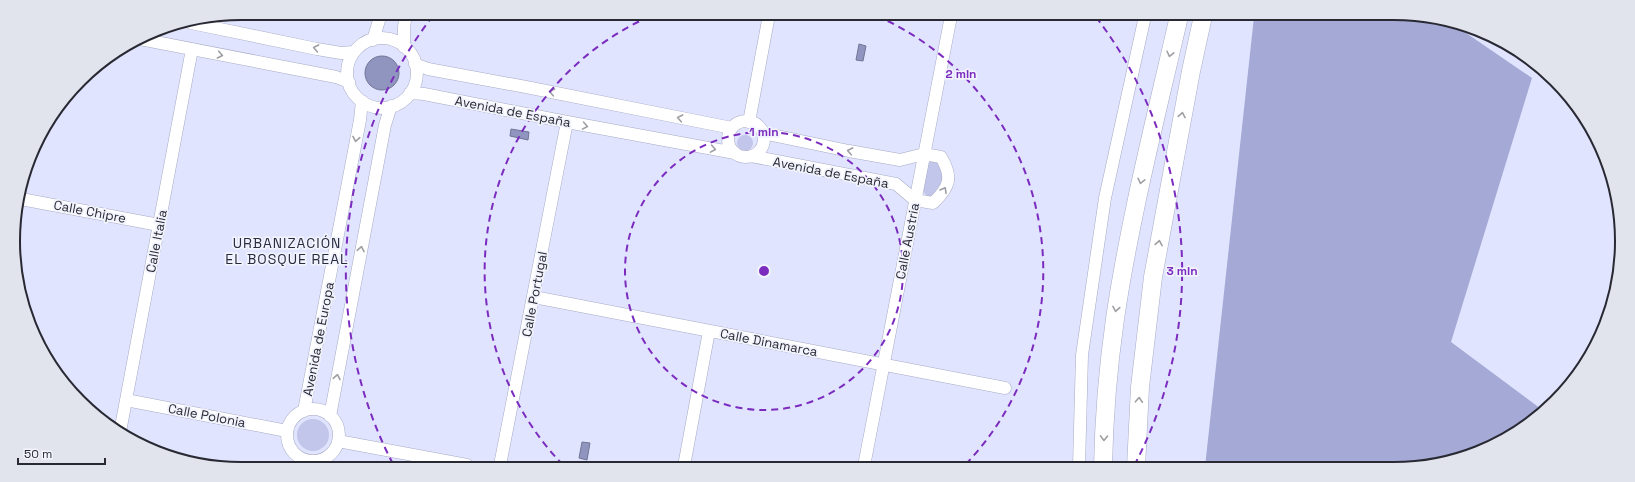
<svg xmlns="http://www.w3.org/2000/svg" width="1635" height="482" font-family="'Space Grotesk',sans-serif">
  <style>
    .green { fill: #c1c6ea }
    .forest { fill: #a4a9d5 }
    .water { fill: #9095bf; stroke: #717595 }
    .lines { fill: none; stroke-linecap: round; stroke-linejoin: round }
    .minor-casing { stroke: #a7abc4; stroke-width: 13 }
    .highway-casing { stroke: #a7abc4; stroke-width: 19 }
    .minor { stroke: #fff; stroke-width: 12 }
    .highway { stroke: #fff; stroke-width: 18 }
    .oneway { stroke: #9e9fa3 }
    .ring { fill: none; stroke: #7b2cbf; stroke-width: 2; stroke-dasharray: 7 5 }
    .labels { text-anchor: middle; stroke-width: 3.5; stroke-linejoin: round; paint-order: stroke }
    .street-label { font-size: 13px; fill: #282933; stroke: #f1f3fd }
    .neighbourhood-label { font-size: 14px; letter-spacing: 1px; fill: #292b3f; stroke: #f1f3fd }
    .rim { fill: none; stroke: #282933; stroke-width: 2 }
    .centre { fill: #7b2cbf; stroke: #f1f3fd; stroke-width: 2 }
    .ring-label { font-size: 12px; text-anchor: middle; font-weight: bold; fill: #7b2cbf; stroke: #f1f3fd; stroke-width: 3.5; stroke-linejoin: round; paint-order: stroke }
  </style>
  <rect width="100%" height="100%" fill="#e1e4fe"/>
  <path class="green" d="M737 143a8 8 0 1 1 16 0a8 8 0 1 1-16 0Z
    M937 161C946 177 949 190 928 198L923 191 928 164 930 162Z
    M297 435a16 16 0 1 1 32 0a16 16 0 1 1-32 0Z"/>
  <path class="forest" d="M1254 17H1438L1450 22 1532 78 1451 342 1545 412 1481 452 1424 467H1205Z"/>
  <path class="water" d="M859 44 866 46 863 61 856 60Z
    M365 73a17 17 0 1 1 34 0a17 17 0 1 1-34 0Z
    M511 129 529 132 528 140 510 136Z
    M582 442 590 443 587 460 579 458Z"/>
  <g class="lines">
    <defs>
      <path id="minor" d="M191 23 317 49 341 53 354 52
        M347 73a35 35 0 1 1 70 0a35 35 0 1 1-70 0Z
        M140 39 336 77 349 82
        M373 40 381 14
        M404 47V27L406 14
        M415 64 428 69 526 87 732 128
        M410 93 424 94 567 122 735 153
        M728 139a18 18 0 1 1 36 0a18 18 0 1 1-36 0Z
        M749 122 769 15
        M751 156 896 184 915 200 933 203C950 187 953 177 941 157L924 154 900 160 849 151 763 133
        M21 199 159 225
        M534 297 1005 388
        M126 400 287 431
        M287 435a26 26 0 1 1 52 0a26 26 0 1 1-52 0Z
        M304 411 360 120 362 101
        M330 416 385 125 391 106
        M120 432 192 49
        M338 441 467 465
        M500 465 567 122
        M684 466 709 331
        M864 466 951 16
        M1079 466 1082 355 1105 198 1145 16"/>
      <path id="highway" d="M1103 466C1104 417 1108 368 1115 319 1130 217 1156 117 1179 16
        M1136 467 1140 387 1153 277 1191 71 1203 16"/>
    </defs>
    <use href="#minor" class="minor-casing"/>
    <use href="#highway" class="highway-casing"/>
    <use href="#minor" class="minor"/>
    <use href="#highway" class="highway"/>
  </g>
  <defs><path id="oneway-chevron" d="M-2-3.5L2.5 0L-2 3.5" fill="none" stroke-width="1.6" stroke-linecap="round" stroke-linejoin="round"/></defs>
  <g class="oneway">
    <use href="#oneway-chevron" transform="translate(316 48) rotate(-169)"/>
    <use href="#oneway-chevron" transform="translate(1170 54) rotate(103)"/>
    <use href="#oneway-chevron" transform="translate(220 55) rotate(11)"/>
    <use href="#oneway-chevron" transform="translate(552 92) rotate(-169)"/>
    <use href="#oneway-chevron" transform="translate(1182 115) rotate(-80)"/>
    <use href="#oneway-chevron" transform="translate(680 118) rotate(-169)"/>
    <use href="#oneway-chevron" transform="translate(585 126) rotate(10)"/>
    <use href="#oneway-chevron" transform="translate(356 139) rotate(101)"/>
    <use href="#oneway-chevron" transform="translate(713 149) rotate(10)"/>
    <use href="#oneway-chevron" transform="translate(850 151) rotate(-169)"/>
    <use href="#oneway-chevron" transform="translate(1141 181) rotate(103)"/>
    <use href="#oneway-chevron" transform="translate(944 190) rotate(-60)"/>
    <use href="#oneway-chevron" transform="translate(1159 243) rotate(-80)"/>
    <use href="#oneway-chevron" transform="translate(361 249) rotate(-79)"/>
    <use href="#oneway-chevron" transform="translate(1116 309) rotate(100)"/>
    <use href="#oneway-chevron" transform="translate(337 377) rotate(-79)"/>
    <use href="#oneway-chevron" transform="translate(1139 400) rotate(-87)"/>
    <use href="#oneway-chevron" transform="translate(1104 438) rotate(91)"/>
  </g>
  <g class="ring">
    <circle cx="764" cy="271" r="139"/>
    <path d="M563 465A279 279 0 0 1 653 15M877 16A279 279 0 0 1 965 465"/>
    <path d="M393 464A418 418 0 0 1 432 17M1096 17A418 418 0 0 1 1135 464"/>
  </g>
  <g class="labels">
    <g class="street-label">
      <text transform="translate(513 111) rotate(11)" y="5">Avenida de España</text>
      <text transform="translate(831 172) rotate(11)" y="5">Avenida de España</text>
      <text transform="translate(90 211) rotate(11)" y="5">Calle Chipre</text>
      <text transform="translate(156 241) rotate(-79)" y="5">Calle Italia</text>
      <text transform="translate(907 241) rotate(-79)" y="5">Calle Austria</text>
      <text transform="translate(534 294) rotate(-79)" y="5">Calle Portugal</text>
      <text transform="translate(318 339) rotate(-79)" y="5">Avenida de Europa</text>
      <text transform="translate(769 342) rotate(11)" y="5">Calle Dinamarca</text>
      <text transform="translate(207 415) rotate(11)" y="5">Calle Polonia</text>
    </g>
    <g class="neighbourhood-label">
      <text x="287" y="248">URBANIZACIÓN<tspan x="287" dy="16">EL BOSQUE REAL</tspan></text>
    </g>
  </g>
  <path d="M0 0H1635V482H0ZM241 20H1394A221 221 0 0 1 1615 241V241A221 221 0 0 1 1394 462H241A221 221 0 0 1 20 241V241A221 221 0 0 1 241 20Z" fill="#e1e3ed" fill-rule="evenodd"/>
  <path class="rim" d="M241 20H1394A221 221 0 0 1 1615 241V241A221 221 0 0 1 1394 462H241A221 221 0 0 1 20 241V241A221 221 0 0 1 241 20Z"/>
  <circle cx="764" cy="271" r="6" class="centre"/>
  <g class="ring-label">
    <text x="961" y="78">2 min</text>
    <text x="764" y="136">1 min</text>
    <text x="1182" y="275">3 min</text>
  </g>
  <path d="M18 458v6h87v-6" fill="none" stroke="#282933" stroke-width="2"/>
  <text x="24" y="458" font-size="12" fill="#282933" stroke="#f1f3fd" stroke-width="3" paint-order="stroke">50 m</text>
</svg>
